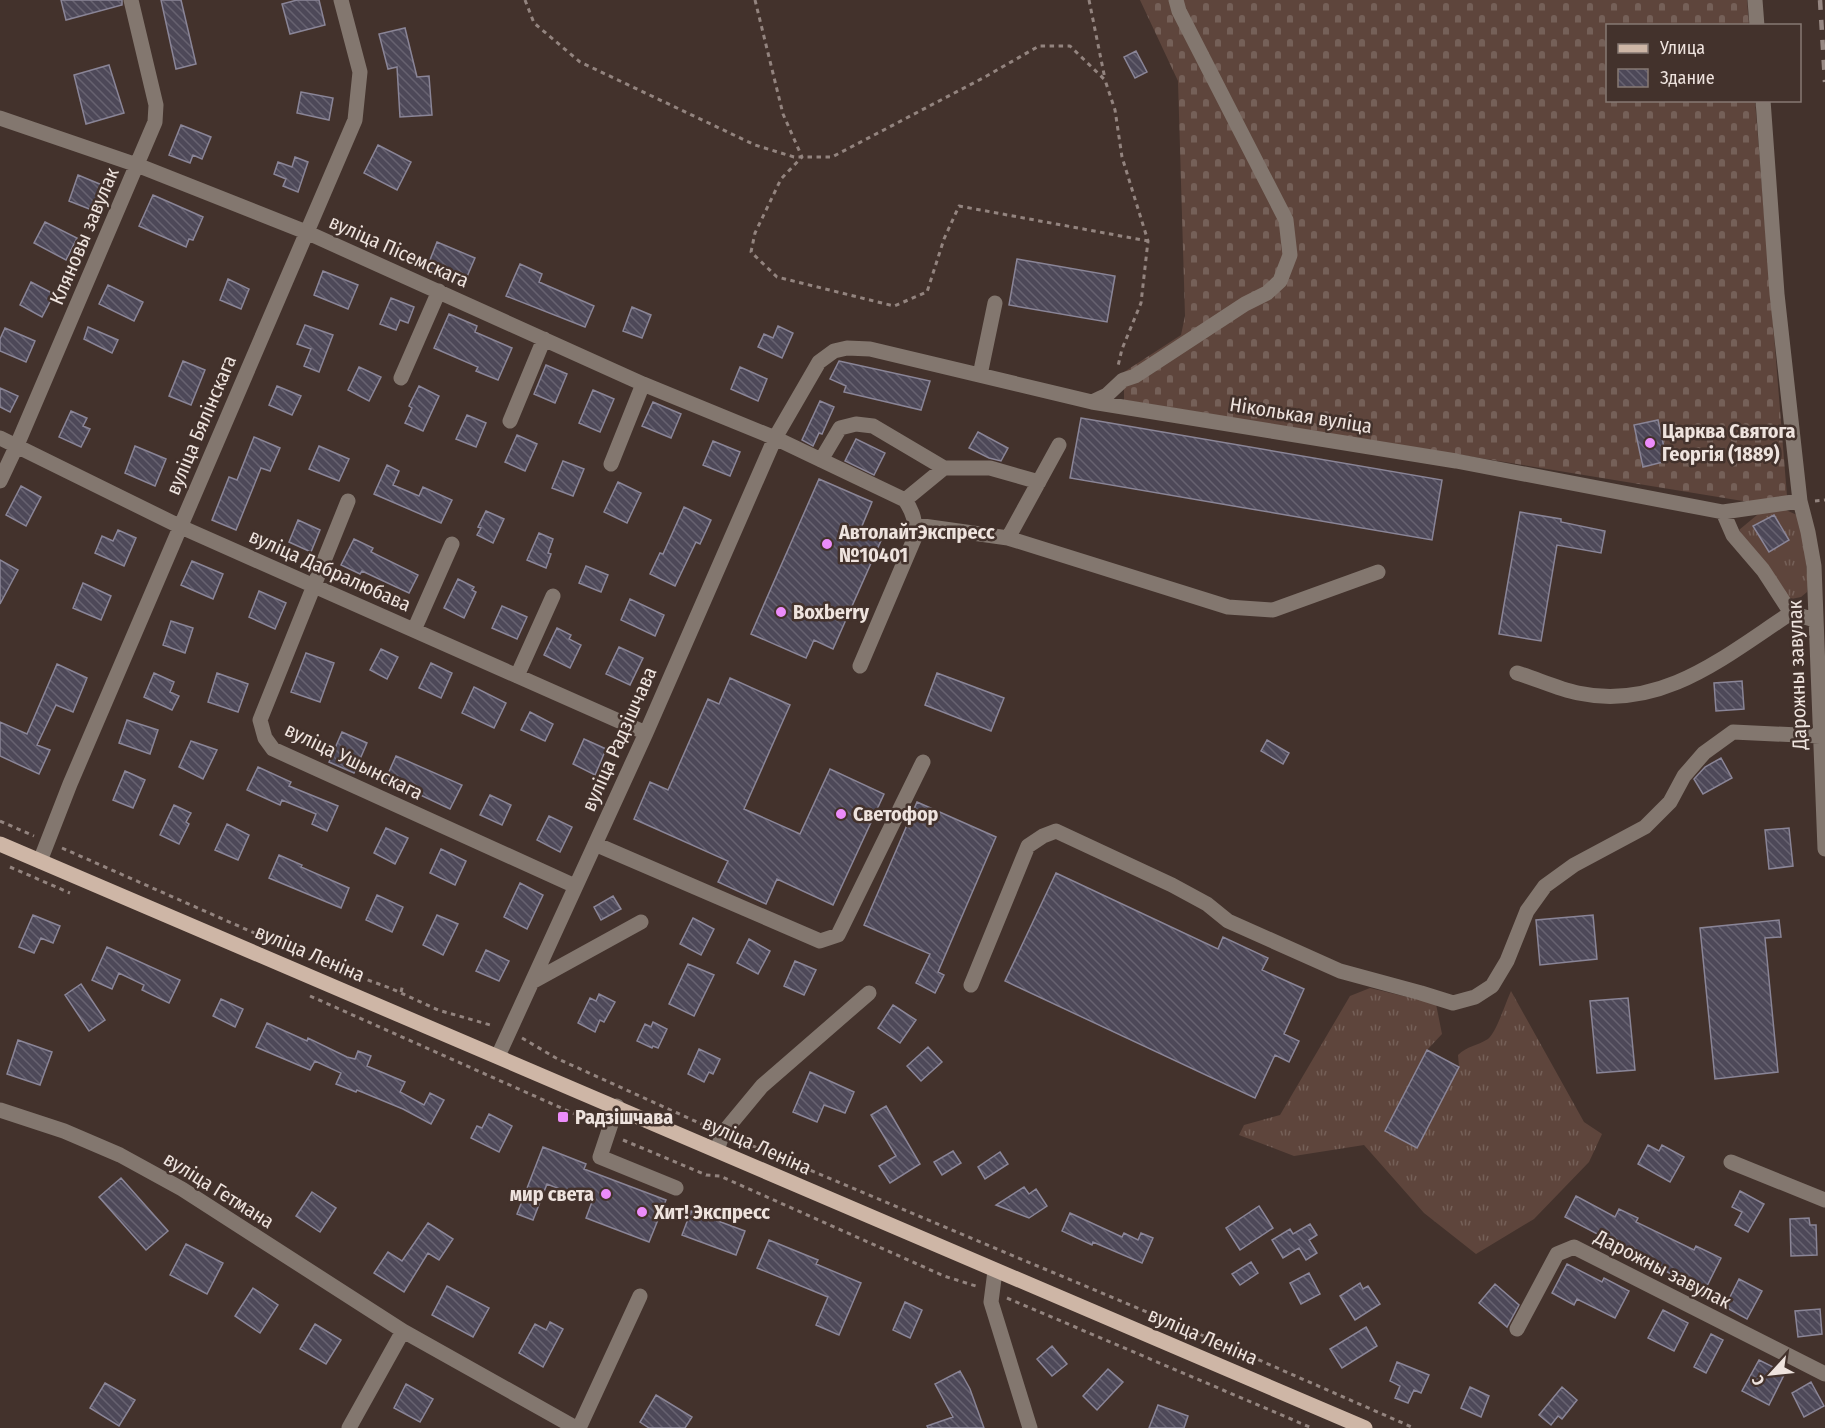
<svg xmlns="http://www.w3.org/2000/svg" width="1825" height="1428" font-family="'Fira Sans Condensed',sans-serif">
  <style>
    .grass { fill: url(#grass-tufts) }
    .cemetery { fill: url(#cemetery-stones) }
    .building { fill: url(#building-back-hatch); stroke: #8a8597; stroke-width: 1.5 }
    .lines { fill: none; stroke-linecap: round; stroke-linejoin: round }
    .path { stroke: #93847f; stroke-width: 3; stroke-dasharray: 4.5 4.5; stroke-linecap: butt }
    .minor { stroke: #83776f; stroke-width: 15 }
    .major { stroke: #ceb6a6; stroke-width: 15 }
    .rail { stroke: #968782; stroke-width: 4.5; stroke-dasharray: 10 10; stroke-linecap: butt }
    .poi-dot { fill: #ec8cfa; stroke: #43322c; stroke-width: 2 }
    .labels { text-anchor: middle; stroke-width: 5; stroke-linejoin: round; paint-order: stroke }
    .street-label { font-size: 20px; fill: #eee3de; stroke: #43322c }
    .poi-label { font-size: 20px; font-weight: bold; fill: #eee3de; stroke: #43322c; text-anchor: start }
  </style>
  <defs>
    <pattern id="grass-tufts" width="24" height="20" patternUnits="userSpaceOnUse" patternTransform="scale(1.5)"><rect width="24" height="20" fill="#5e453c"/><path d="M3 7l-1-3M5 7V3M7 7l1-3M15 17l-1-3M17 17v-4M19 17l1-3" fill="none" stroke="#756058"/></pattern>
    <pattern id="cemetery-stones" width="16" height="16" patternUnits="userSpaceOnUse" patternTransform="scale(1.5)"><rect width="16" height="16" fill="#5e453c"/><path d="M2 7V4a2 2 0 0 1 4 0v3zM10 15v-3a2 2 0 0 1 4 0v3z" fill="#756058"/></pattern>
    <pattern id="building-back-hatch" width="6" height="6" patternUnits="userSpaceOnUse" patternTransform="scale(1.5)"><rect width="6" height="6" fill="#4d4858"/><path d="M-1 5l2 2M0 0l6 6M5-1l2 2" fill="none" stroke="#676270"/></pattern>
  </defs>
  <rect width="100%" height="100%" fill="#43322c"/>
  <path class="grass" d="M1766 510H1786L1799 516 1803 531 1808 585 1807 592 1801 597 1791 599 1781 592 1739 530 1757 515Z
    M1370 988 1436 1004 1442 1034 1427 1050 1385 1131 1417 1147 1459 1067 1458 1055C1467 1046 1477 1046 1488 1039 1496 1033 1506 1002 1511 991L1584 1122 1602 1134 1589 1162 1534 1219 1476 1254 1424 1213 1364 1145 1294 1156 1239 1135 1244 1125 1280 1115 1350 996Z"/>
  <path class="cemetery" d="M1140 0H1747L1749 25 1608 26V100L1755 101 1787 496 1755 503 1124 400V372L1181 335 1185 316 1178 81Z"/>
  <path class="building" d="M61 0H122V5L66 20Z
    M161 0H181L196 64 176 69Z
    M297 0H319L325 25 290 34 282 4Z
    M405 28 417 77 429 76 432 115 400 117 397 67 388 69 379 34Z
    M1136 51 1147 72 1135 78 1124 57Z
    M109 65 124 113 86 124 74 75Z
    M301 92 333 98 329 120 297 113Z
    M181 125 211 137 202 159 193 155 190 163 169 155Z
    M378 145 411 162 397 190 364 173Z
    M295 157 308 162 298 192 283 186 286 179 274 174 278 162 292 167Z
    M78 175 102 185 92 210 69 201Z
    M153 195 203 217 193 240 189 239 186 247 139 226Z
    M45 222 77 238 66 260 34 243Z
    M437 242 475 258 463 286 426 270Z
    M1017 259 1115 276 1107 322 1009 305Z
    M520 264 542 274 539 282 594 306 585 327 506 296Z
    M323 271 358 285 348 309 314 295Z
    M228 279 249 289 241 309 220 300Z
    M31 282 54 294 42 317 20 305Z
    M108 285 143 302 134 321 99 304Z
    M391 298 414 307 408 323 400 320 396 330 380 324Z
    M632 307 651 315 642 338 623 331Z
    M449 314 477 326 475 332 512 348 498 380 476 371 478 367 434 348Z
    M305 325 333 335 319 372 304 366 311 349 297 344Z
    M778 326 793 333 782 358 758 347 764 334 773 338Z
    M88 327 118 340 112 353 84 339Z
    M5 328 35 341 26 362 0 351V339Z
    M183 361 205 370 191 405 169 396Z
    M839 361 930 381 921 410 844 392 846 386 830 379Z
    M546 365 567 374 555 403 534 394Z
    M359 367 381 377 369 401 348 390Z
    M740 367 767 379 758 401 731 389Z
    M277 386 301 396 292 415 269 405Z
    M419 386 439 396 423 431 405 423 412 408 409 406Z
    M0 388 18 396 10 412 0 407Z
    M593 390 614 399 600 432 579 423Z
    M820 401 834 407 822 434 819 433 813 446 802 440Z
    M653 402 681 414 671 438 642 426Z
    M71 411 87 418 83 426 90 429 81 447 59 437Z
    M467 415 486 423 476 447 456 439Z
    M1081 418 1442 480 1432 540 1070 478Z
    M1658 420 1667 461 1643 467 1634 425Z
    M978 432 1008 448 1001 461 989 458 969 448Z
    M517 435 537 444 525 471 505 462Z
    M254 437 280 448 270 471 261 468 236 530 212 520 229 477 237 480Z
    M856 439 885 453 874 475 845 461Z
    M713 441 740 452 730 476 703 465Z
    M135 446 166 459 155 486 125 473Z
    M319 446 349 459 339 481 309 469Z
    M563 461 584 469 573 496 552 488Z
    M387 465 399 471 393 485 419 496 423 487 452 500 441 523 374 494Z
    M819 479 872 502 862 526 883 536 833 649 814 640 806 658 751 634Z
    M618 482 641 493 627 523 604 512Z
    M21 486 41 497 26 526 6 515Z
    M684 507 711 520 700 544 696 542 675 586 650 574 660 553 663 554Z
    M486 511 504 519 493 543 477 535 481 528 478 527Z
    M1520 512 1561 519V522L1605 531 1601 553 1557 545 1541 641 1499 634Z
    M1774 515 1789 540 1769 552 1753 526Z
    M298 520 320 530 311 552 289 542Z
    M118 530 136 538 124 566 95 553 102 536 113 541Z
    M539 533 553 539 548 553 551 554 546 568 527 560Z
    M354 539 373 548 371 552 418 575 409 593 362 571 360 574 341 565Z
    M0 560 18 570 0 604Z
    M192 561 223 574 213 599 181 585Z
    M586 566 608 575 601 592 579 583Z
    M458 579 474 587 472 590 476 592 464 618 444 608Z
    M83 583 111 596 101 620 73 608Z
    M259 591 286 603 275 629 249 617Z
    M630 599 664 615 655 636 621 620Z
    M502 606 527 617 517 639 492 628Z
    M171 621 193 628 185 653 163 645Z
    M557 628 571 635 569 639 581 645 570 668 544 655Z
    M619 647 643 658 630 685 606 674Z
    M381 649 398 657 387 679 370 670Z
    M306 653 334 663 320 702 291 692Z
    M431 663 452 673 441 698 419 688Z
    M57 664 87 678 73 712 56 705 37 745 50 750 39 774 0 756V722L27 734Z
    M154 673 174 682 170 692 179 696 172 710 144 697Z
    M217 673 248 684 238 712 208 702Z
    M937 673 1004 698 991 731 925 705Z
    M730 678 790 705 744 809 800 834 830 769 884 794 833 905 777 879 766 904 718 882 728 861 634 819 650 782 668 790 708 699 719 704Z
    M1742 681 1744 709 1716 711 1714 683Z
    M474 687 506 703 494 728 462 713Z
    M530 712 553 724 545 741 521 730Z
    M127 720 158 730 150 754 119 743Z
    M342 732 367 743 354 773 329 762Z
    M584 739 606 749 595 775 573 764Z
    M1267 740 1289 753 1283 764 1261 751Z
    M191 741 217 750 203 779 179 767Z
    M396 756 462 785 450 809 412 791 410 795 384 783Z
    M1721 758 1732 778 1703 794 1694 779 1705 767Z
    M258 767 291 782 289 786 338 806 327 831 312 824 316 814 282 800 280 805 247 790Z
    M125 771 145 780 133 808 113 800Z
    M490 795 511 805 502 825 480 815Z
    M917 802 996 837 938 972 944 975 935 993 916 983 930 954 864 925Z
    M174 805 191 813 186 822 189 824 179 844 160 835Z
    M549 816 572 827 560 852 537 840Z
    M227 824 249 835 238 860 215 850Z
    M386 828 408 838 395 864 374 853Z
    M1789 828 1793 866 1769 869 1765 830Z
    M441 849 466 861 455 885 430 873Z
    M279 855 302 865 301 867 349 888 341 908 269 878Z
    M1056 873 1218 949 1223 937 1268 958 1262 970 1304 989 1284 1034 1299 1041 1289 1062 1275 1055 1255 1098 1005 981Z
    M520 883 543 895 527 929 504 917Z
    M377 895 403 907 392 932 366 920Z
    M613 896 621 909 601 920 594 907Z
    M33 915 60 926 53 943 41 938 34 953 19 947Z
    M437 915 458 924 443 955 423 945Z
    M1593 915 1597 959 1540 965 1536 920Z
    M693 918 714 929 701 955 680 944Z
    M1779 920 1781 937 1765 938 1778 1072 1715 1079 1700 928Z
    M749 939 770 951 758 974 737 963Z
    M107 947 180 980 169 1003 142 990 144 985 119 973 112 989 92 980Z
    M486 950 509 961 499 981 476 971Z
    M795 961 816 970 804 995 784 986Z
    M688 964 714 975 694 1016 669 1004Z
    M81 984 105 1020 89 1031 65 995Z
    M599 994 615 1002 604 1022 600 1020 595 1032 578 1023 590 998 596 1001Z
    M1628 998 1635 1070 1597 1073 1590 1001Z
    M221 999 243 1009 235 1027 213 1016Z
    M893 1005 916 1020 900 1043 878 1028Z
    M653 1022 667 1029 658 1048 653 1046 652 1048 637 1041 645 1024 651 1027Z
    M267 1023 307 1041 308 1038 347 1057 355 1059 358 1051 371 1056 367 1066 405 1082 400 1092 424 1105 430 1093 444 1100 431 1124 403 1109 357 1090 356 1092 336 1084 341 1073 315 1061 310 1070 256 1047Z
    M18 1040 52 1052 40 1085 7 1074Z
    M928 1047 942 1062 921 1081 907 1066Z
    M699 1049 720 1059 713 1074 709 1072 704 1082 688 1074Z
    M1427 1050 1459 1067 1417 1148 1385 1131Z
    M810 1072 854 1092 845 1113 824 1105 817 1122 793 1112Z
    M886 1106 920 1164 890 1183 879 1166 896 1156 871 1115Z
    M489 1114 512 1126 499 1152 471 1138 477 1126 482 1128Z
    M1648 1145 1659 1151 1662 1145 1684 1157 1670 1182 1638 1164Z
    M543 1147 586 1164 584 1169 666 1200 649 1242 586 1218 592 1202 547 1184 533 1220 517 1214Z
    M953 1151 961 1163 942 1175 934 1162Z
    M1000 1152 1008 1164 985 1179 978 1167Z
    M121 1178 168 1231 146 1250 99 1197Z
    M1024 1187 1029 1194 1036 1189 1047 1206 1029 1218 996 1205Z
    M1740 1191 1764 1204 1748 1232 1735 1225 1742 1212 1732 1207Z
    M312 1192 336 1208 320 1232 296 1216Z
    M1576 1196 1615 1217 1619 1209 1638 1218 1636 1222 1694 1250 1696 1246 1721 1258 1704 1292 1660 1268 1602 1243 1605 1238 1565 1217Z
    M1259 1206 1273 1228 1240 1250 1226 1228Z
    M691 1211 745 1231 736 1255 682 1235Z
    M1070 1213 1122 1237 1124 1233 1138 1240 1141 1233 1153 1238 1142 1263 1093 1242 1092 1245 1062 1231Z
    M1809 1218 1810 1225H1816L1817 1255 1791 1256 1790 1219Z
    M428 1223 453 1239 439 1260 428 1253 404 1292 374 1273 388 1252 402 1261Z
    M1310 1224 1317 1235 1309 1240 1317 1253 1306 1260 1299 1248 1283 1258 1272 1240 1290 1229 1293 1234Z
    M769 1240 818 1260 816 1264 861 1283 839 1335 816 1325 828 1297 757 1268Z
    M186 1244 223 1263 207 1294 170 1275Z
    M1251 1262 1258 1273 1240 1285 1232 1274Z
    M1567 1264 1602 1282 1604 1278 1629 1291 1615 1318 1577 1299 1574 1305 1552 1293Z
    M1309 1273 1320 1294 1301 1304 1290 1283Z
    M1739 1279 1762 1291 1747 1319 1725 1307Z
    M1360 1283 1363 1289 1368 1286 1380 1304 1355 1320 1340 1296Z
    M1495 1284 1519 1305 1507 1327 1479 1303Z
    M447 1286 489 1308 473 1337 432 1315Z
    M253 1288 278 1305 260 1333 235 1316Z
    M905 1302 922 1310 910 1338 893 1330Z
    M1820 1309 1822 1334 1798 1337 1795 1311Z
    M1663 1310 1688 1323 1674 1351 1648 1338Z
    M550 1322 563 1329 543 1367 519 1353 535 1324 546 1330Z
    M315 1324 341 1340 326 1364 300 1349Z
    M1366 1327 1377 1346 1342 1368 1330 1349Z
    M1711 1334 1723 1340 1706 1373 1694 1367Z
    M1052 1346 1067 1364 1052 1376 1037 1359Z
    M1759 1360 1785 1373 1769 1405 1742 1391Z
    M1397 1362 1429 1375 1421 1393 1414 1390 1408 1403 1395 1398 1400 1386 1390 1381Z
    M1108 1369 1123 1382 1097 1410 1083 1396Z
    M960 1371 970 1389 984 1428H928L927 1426 953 1417 935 1384Z
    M1811 1382 1824 1406 1804 1417 1792 1393Z
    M105 1383 135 1400 119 1426 90 1408Z
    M406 1384 433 1399 420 1422 394 1408Z
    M1470 1387 1489 1396 1481 1417 1461 1408Z
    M1562 1387 1577 1400 1562 1419 1558 1416 1551 1425 1539 1415Z
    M656 1395 692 1417 685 1428H649L640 1422Z
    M1158 1405 1188 1416 1184 1428H1149Z"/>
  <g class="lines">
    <path class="path" d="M525 0 534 23 580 62 755 145 794 157H832L983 78 1039 46H1070L1105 80 1115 110 1122 157 1148 241 1141 303 1122 349 1118 366
      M755 0 783 114 802 157 781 179 755 233 751 252 777 277 894 306 927 292 944 239 959 206 1148 241
      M1089 0 1105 79
      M1815 501 1825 500
      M0 821 34 836
      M62 848 329 966 390 988 438 1010 494 1026
      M10 867 70 893
      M401 992 403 984
      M310 996 595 1123
      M522 1038 556 1058 708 1127
      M736 1139 1218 1342 1414 1428
      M623 1140 706 1175 720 1176 944 1276 979 1287
      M1007 1298 1312 1428"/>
    <path class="minor" d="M1755 0 1757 26
      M0 118 137 165 306 232 643 384 775 438 905 500C913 512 916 522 915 537L860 666
      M980 375 995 303
      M401 378 439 291
      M1092 402 1107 395 1123 380 1135 376 1245 304 1267 293 1280 281 1290 255 1286 220 1179 11 1176 0
      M510 421 544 339
      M0 438 181 527 646 733
      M821 460 840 428 856 424 873 426 944 468
      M611 464 643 384
      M0 481 17 445 155 122 156 105 131 0
      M905 500 944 468H990L1039 482
      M348 501 260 720 265 738 273 749 575 886
      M1800 501 1808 532 1814 566 1825 849
      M1723 512 1800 501 1777 294 1763 100
      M916 525 1008 538 1228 607 1273 610 1378 572
      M1008 538 1059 445
      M414 630 452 544
      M1517 673C1537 679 1558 689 1578 693 1662 711 1725 656 1791 613
      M517 676 553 596
      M595 844 820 941 838 935 923 762
      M40 861 70 784 355 120 360 72 341 0
      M532 982 641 922
      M971 985 1028 846 1043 836 1056 831 1172 885 1207 904 1228 921 1340 971 1421 993 1453 1003 1475 997 1492 986 1507 961 1527 911 1545 886 1574 865 1645 827 1670 802 1684 776 1704 753 1733 732 1820 736
      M498 1056 646 733 775 438 819 362 834 351 847 348 870 349 1092 402 1456 461 1723 512 1733 535 1763 570 1791 613 1815 620
      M617 1106 600 1157 676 1188
      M0 1110 64 1131 120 1155 182 1189 403 1331
      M717 1150 723 1133 762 1086 869 993
      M1731 1162 1825 1200
      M995 1271 991 1302 1030 1428
      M1517 1329 1557 1254 1574 1247 1825 1374
      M349 1428 403 1331 576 1428
      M579 1428 640 1296"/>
    <path class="major" d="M0 844 1365 1428"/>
    <path class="rail" d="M1820 0 1825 82"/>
  </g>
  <g class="poi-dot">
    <circle cx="1650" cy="443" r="6"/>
    <circle cx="827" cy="544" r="6"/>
    <circle cx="781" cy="612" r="6"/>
    <circle cx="841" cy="814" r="6"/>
    <rect x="557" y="1111" width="12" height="12" rx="3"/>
    <circle cx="606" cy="1194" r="6"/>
    <circle cx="642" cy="1212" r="6"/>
  </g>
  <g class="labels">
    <g class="street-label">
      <text transform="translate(84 236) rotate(-67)" y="7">Кляновы завулак</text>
      <text transform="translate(399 251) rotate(24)" y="7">вуліца Пісемскага</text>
      <text transform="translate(1301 415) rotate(9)" y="7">Ніколькая вуліца</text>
      <text transform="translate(201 425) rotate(-67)" y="7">вуліца Бялінскага</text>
      <text transform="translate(330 570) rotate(24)" y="7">вуліца Дабралюбава</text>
      <text transform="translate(1797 675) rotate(-92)" y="7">Дарожны завулак</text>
      <text transform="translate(619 739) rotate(-66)" y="7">вуліца Радзішчава</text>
      <text transform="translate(354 761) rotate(26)" y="7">вуліца Ушынскага</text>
      <text transform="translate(310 953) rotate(23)" y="7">вуліца Леніна</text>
      <text transform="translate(757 1145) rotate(24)" y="7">вуліца Леніна</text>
      <text transform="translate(219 1190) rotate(32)" y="7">вуліца Гетмана</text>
      <text transform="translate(1663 1269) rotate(27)" y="7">Дарожны завулак</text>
      <text transform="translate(1203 1336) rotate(23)" y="7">вуліца Леніна</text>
    </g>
    <g class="poi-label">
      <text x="1662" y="438">Царква Святога<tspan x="1662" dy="23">Георгія (1889)</tspan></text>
      <text x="839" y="539">АвтолайтЭкспресс<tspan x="839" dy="23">№10401</tspan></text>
      <text x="793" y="619">Boxberry</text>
      <text x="853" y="821">Светофор</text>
      <text x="575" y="1124">Радзішчава</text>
      <text x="594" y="1201" text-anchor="end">мир света</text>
      <text x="654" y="1219">Хит! Экспресс</text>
    </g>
  </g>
  <rect x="1606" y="24" width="195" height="78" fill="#43322c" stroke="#877973" stroke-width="1.5"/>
  <rect x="1618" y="44" width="30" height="9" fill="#ceb6a6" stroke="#877973" stroke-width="1.5"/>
  <text x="1660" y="54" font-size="18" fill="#eee3de">Улица</text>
  <rect x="1618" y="69" width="30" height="18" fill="url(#building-back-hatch)" stroke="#877973" stroke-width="1.5"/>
  <text x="1660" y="84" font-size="18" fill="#eee3de">Здание</text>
  <g transform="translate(1771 1374) rotate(243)" stroke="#43322c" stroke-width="4.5" paint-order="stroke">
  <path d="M0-4.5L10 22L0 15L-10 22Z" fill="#eee3de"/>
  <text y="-9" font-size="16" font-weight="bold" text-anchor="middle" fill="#eee3de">С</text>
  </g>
</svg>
